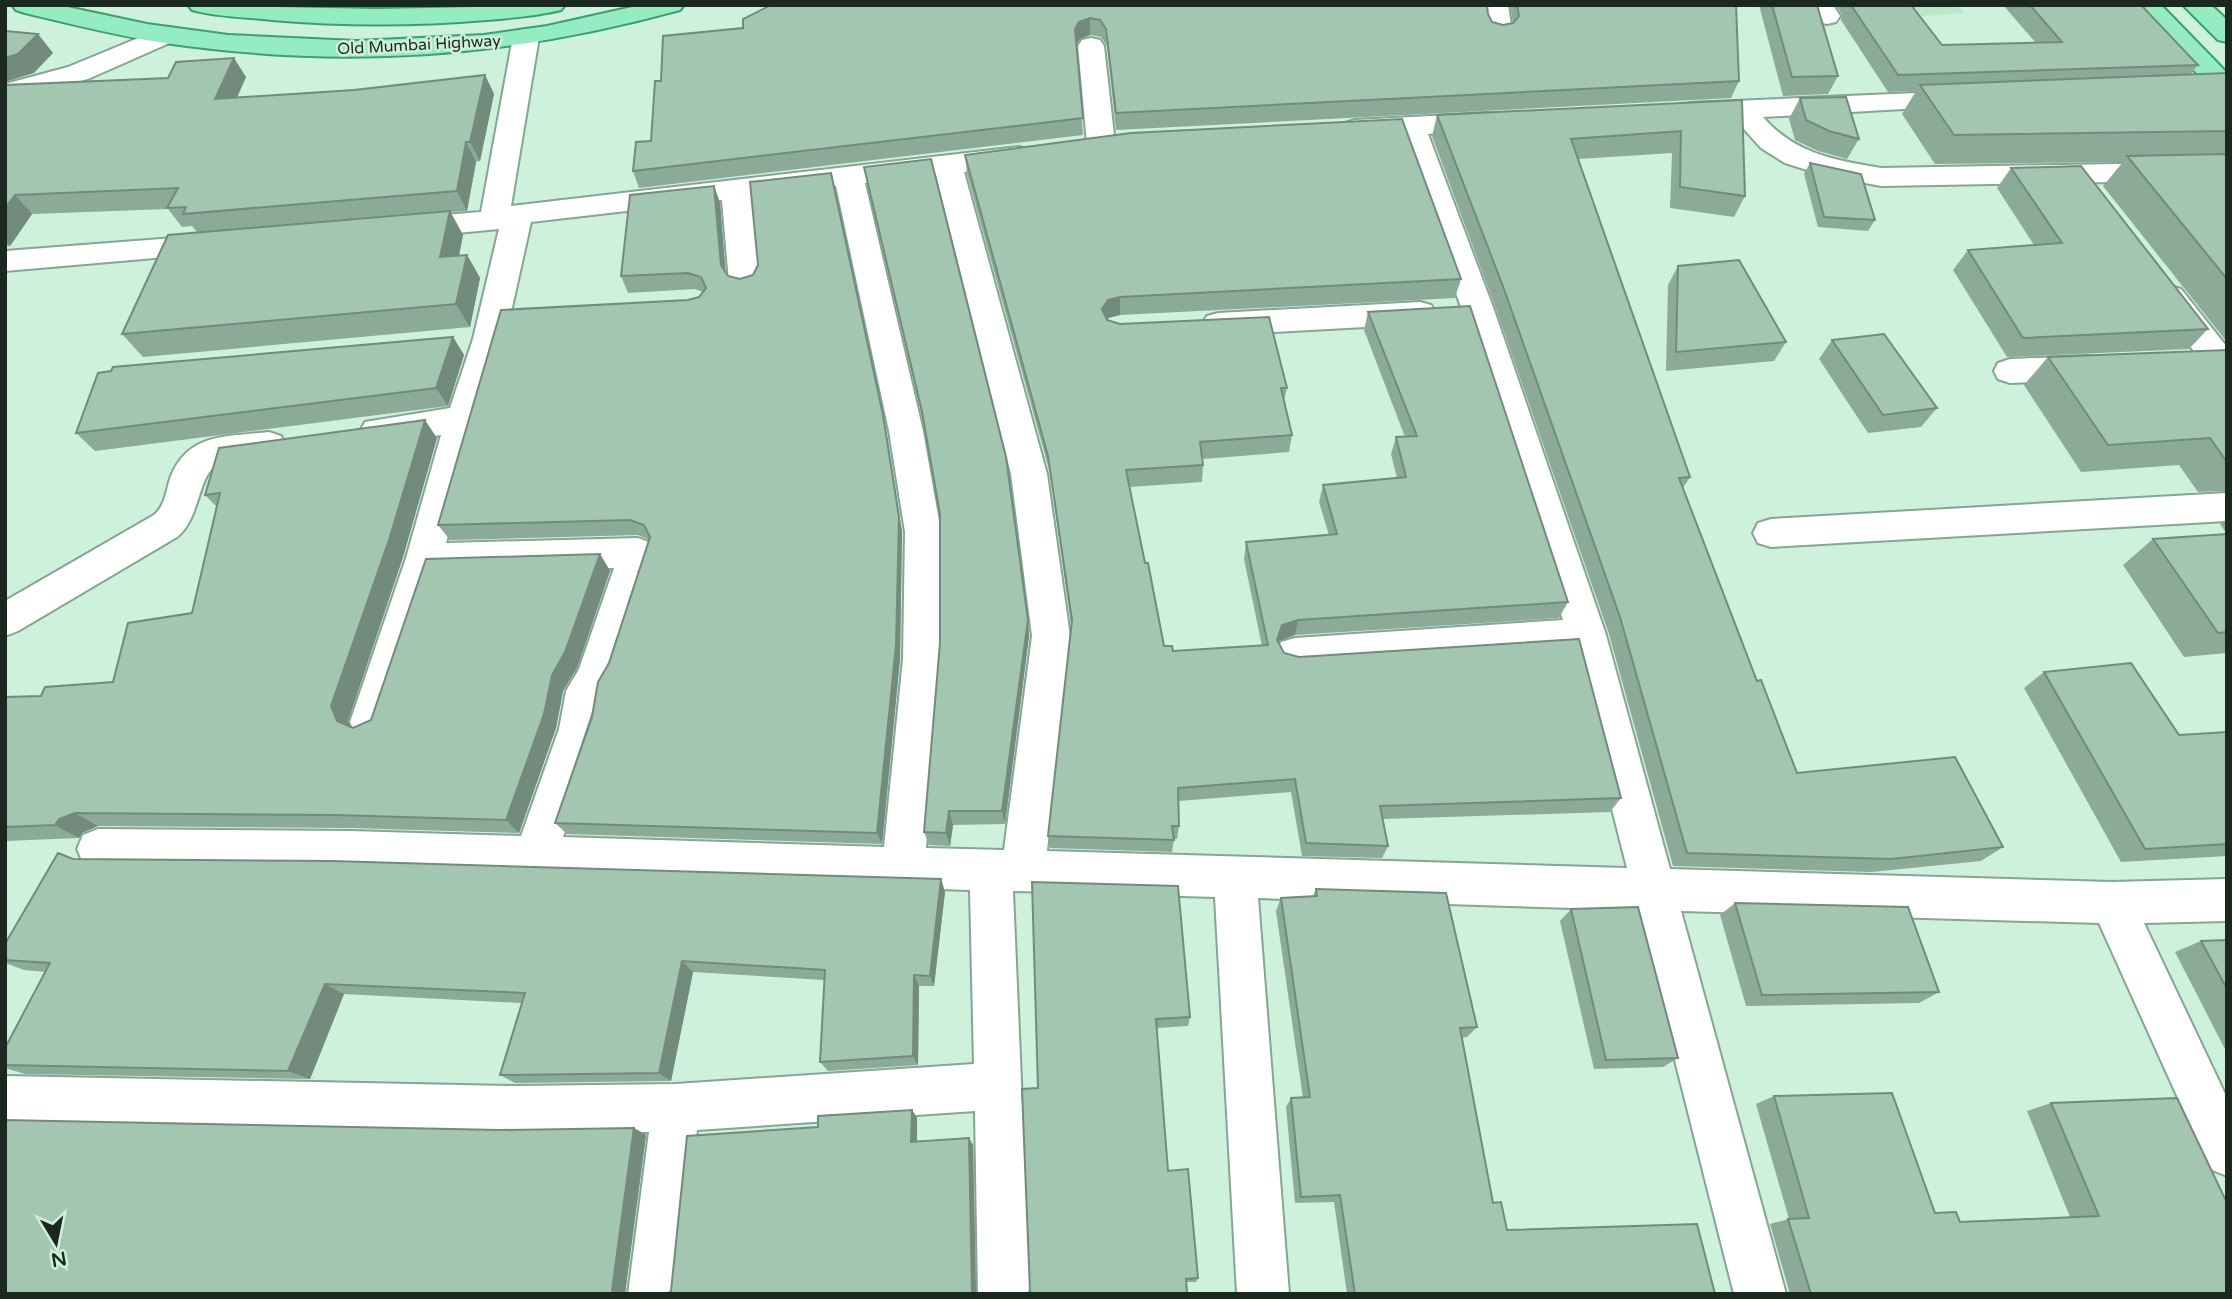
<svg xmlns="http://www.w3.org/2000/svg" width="2232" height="1299" font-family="'Varela Round',sans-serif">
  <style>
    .built { fill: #bbe6cc }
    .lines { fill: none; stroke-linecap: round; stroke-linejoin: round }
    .minor-casing { stroke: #84a692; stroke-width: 4 }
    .primary-casing { stroke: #3ba070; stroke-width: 4 }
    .minor { fill: #fff; fill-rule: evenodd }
    .primary { fill: #94ecc3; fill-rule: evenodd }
    .wall { fill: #8caa98 }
    .shaded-wall { fill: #728b7c }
    .building { fill: #a3c6b1; stroke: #728b7c; stroke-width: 2 }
    .labels { text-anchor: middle; stroke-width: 5; stroke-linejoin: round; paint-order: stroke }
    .far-street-label { font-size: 16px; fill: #1b2820; stroke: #cdf1db }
  </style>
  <rect width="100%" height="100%" fill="#cdf1db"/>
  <path class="built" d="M1873 5H1958L1964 13 1885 19Z"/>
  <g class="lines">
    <defs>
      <path id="minor" d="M1482 5H1508L1512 31 1508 37 1499 39 1490 37 1486 31Z
        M1807 5H1833L1840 16 1836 22 1827 24 1818 22Z
        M165 27 174 29 178 35 174 41 88 79 5 100V84L68 67Z
        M526 29 535 31 539 37 511 206 1019 147 1029 150 1033 156 1029 162 964 172 1047 474 1070 636 1047 851 1627 868 1572 652 1295 670 1281 666 1276 654 1281 642 1295 638 1563 620 1462 310 1400 135 1355 138 1345 135 1341 129 1345 123 1355 120 1487 113 1497 116 1501 122 1497 128 1428 134 1494 310 1606 635 1670 869 2112 882 2227 879V921L2144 923 2227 1098V1176L2210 1169 2099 923 1681 911 1786 1294H1734L1637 910 1258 898 1289 1294H1237L1215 897 1013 891 1030 1294H978L975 1111 697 1130 680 1294H628L649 1132 516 1134 5 1124V1076L516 1086 676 1084 974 1064 970 890 351 871 98 869 83 863 77 849 83 835 98 829 351 831 521 836 559 729 566 691 579 669 614 568 438 573 384 734 370 740 356 734 350 722 406 558 441 435 377 444 365 440 360 431 365 422 450 408 473 339 499 229 405 238 394 235 390 228 394 221 405 218 481 212 513 37 517 31ZM936 175 1011 474 1032 636 1004 850 926 848 941 659V532L923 431 865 183ZM836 186 889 431 905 532 903 659 884 847 563 837 599 729 605 695 616 676 656 553 651 543 638 538 446 543 505 339 531 222 722 200 729 282 734 290 745 293 756 290 761 282 751 196Z
        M1091 38 1100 40 1104 46 1115 144 1111 150 1101 153 1091 150 1087 144 1078 46 1082 40Z
        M1962 91 1972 93 1976 99 1972 105 1763 117C1795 154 1835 160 1881 168L2227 162V180L1881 186 1823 175 1785 163 1761 148 1734 118 1690 121 1680 118 1676 112 1680 106 1690 103Z
        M213 235 224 238 228 245 224 252 5 271V251Z
        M2170 286 2181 289 2227 347V372L2220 374 2208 370 2159 305 2154 297 2159 289Z
        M1420 302 1431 305 1436 313 1431 321 1420 324 1218 335 1207 332 1202 324 1207 316 1218 313Z
        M2088 356 2100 360 2104 368 2100 376 2088 380 2010 383 1998 379 1994 371 1998 363 2010 359Z
        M269 432 281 436 286 445 281 454C261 461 234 456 216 466 198 476 200 519 177 537L18 631 5 636V601L154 515C166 505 166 489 171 476 189 432 229 437 269 432Z
        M2227 493V521L1771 547 1758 543 1753 533 1758 523 1771 519Z"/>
      <path id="primary" d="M12 5H58L147 24 228 35 356 41 484 35 547 26 641 5H684L680 10C505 58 345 69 165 43 118 36 71 24 25 13L16 10Z
        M188 5 377 9 565 5 561 10C537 16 511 18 487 20 415 26 343 26 272 20 246 17 218 17 192 10Z
        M2133 5H2161L2227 73V97L2217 95Z
        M2183 5H2211L2227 20V42L2218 40Z"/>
    </defs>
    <use href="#minor" class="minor-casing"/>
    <use href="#primary" class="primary-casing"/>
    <use href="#minor" class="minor"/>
    <use href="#primary" class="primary"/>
  </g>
  <path class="wall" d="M1510 5H1736L1739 81 1731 98 1116 130 1107 46 1101 37 1090 35 1080 39 1076 45 1083 135 639 188 633 171 651 141 661 81 743 28V19L1488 14 1492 22 1503 25 1513 23Z
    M1759 5H1817L1838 76 1828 94 1783 96Z
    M1836 5H1911L1942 45 2036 43 2003 5H2141L2198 65 2190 75 2227 73V342L2103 186 2123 162 1935 164 1902 114 1916 91 1888 92 1841 20 1842 15Z
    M485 75 494 94 480 161 476 162 467 211 450 212 463 235 459 256 467 255 480 278 470 327 143 357 122 334 197 232 192 226 182 227 168 209 32 214 10 246H5V85L246 77 237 97 354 90Z
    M1800 98 1859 139 1847 159 1818 151 1795 140 1789 119Z
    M1742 100 1745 196 1734 217 1670 208 1672 153 1578 159 1690 477 1683 488 1757 681 1797 773 2003 847 1981 861 1871 872 1673 866 1609 634 1496 309 1432 136 1437 115Z
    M965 155 1461 279 1455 298 1120 315 1108 318 1107 320 1287 388 1284 401 1292 435 1289 452 1203 459V465L1202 482 1129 487 1164 646 1173 651 1262 646 1244 559 1246 542 1329 535 1319 502 1323 485 1397 478 1391 454 1396 437H1405L1364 330 1368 312 1568 602 1559 618 1295 635 1279 641 1278 642 1284 653 1621 798 1610 812 1382 819 1388 846 1382 858 1302 856 1291 792 1179 801V826L1177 839H1174L1172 852 1050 848 1048 836 1071 625 1050 473 967 174Z
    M1810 163 1875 220 1868 231 1818 227 1804 174Z
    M864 167 1028 620 1029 636 1005 824 953 825 950 846 929 845 924 832 940 643V514L924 425Z
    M2011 168 2208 329 2189 349 2007 357 1953 270 1968 250 2034 245 1997 188Z
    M714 186 720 203 726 273 728 276 886 431 902 532 900 659 882 844 567 834 555 823 649 540 638 535 450 540 438 525 688 300 699 297 703 292 695 289 628 293 621 276Z
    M1678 266 1786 342 1774 361 1666 371 1668 285Z
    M453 337 464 355 448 406 95 451 76 433Z
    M1832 340 1937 408 1921 427 1868 433 1819 359Z
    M2227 350V491L2198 492 2179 465 2081 472 2024 385 2048 357Z
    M437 438 403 557 348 721 350 727 353 728 371 720 600 554 610 571 577 668 563 691 556 728 519 833 351 828 98 826 82 833 79 838 5 841V697L41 696 113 682 192 613 216 506 205 495Z
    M2227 519V653L2184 657 2123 565 2153 539 2227 534 2220 524Z
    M2044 672 2179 735 2227 732V856L2121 862 2024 688Z
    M73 859 941 879 945 892 934 986H919L918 1065 828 1071 820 1062 824 980 693 972 671 1081 515 1083 500 1075 522 1003 344 994 310 1079 25 1074 5 1068V1048L46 972 24 970 5 963V944Z
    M1032 882 1190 1017 1188 1026 1156 1028 1168 1171 1198 1278 1196 1282H1187L1188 1294H5L500 1130 634 1128 646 1135 625 1293H668L818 1127 912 1110 917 1118V1141L969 1138 973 1145 976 1293H1028L1030 1291 1038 1088Z
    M1316 889 1477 1027 1467 1037 1462 1038 1493 1203 1507 1230 1715 1294H1347L1334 1202 1295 1203 1286 1107 1291 1098H1303L1276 911 1281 898 1313 896Z
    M1735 903 1939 992 1919 1003 1746 1006 1720 915Z
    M1571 909 1678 1058 1663 1067 1594 1069 1560 921Z
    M2227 940V1053L2175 952 2201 941Z
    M1774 1096 1935 1213 1960 1222 2070 1217 2027 1111 2051 1103 2227 1294H1790L1770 1224 1789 1219 1756 1104Z"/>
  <path class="shaded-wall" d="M1090 18V35L1080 39 1075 46V29L1079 22Z
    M38 34 53 53 34 73 5 82V58Z
    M234 58 246 77 228 118 215 99Z
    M485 75 494 94 480 161 470 142Z
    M466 142 476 162 467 211 457 191Z
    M831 173 886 431 902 532 900 659 882 844 877 833Z
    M714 186 720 203 726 282 721 265Z
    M15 195 32 214 10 246 5 241V208Z
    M450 211 463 235 454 281 440 257Z
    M467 255 480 278 470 327 456 304Z
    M1120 297V315L1108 318 1102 328V309L1108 300Z
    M453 337 464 355 448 406 436 388Z
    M425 420 437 438 403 557 348 721 354 735 337 721 331 706Z
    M600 554 610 571 577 668 563 691 556 728 519 833 506 820 552 675Z
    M1028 620 1029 636 1005 824 1002 811Z
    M1298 620 1295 635 1279 641 1274 655 1277 640 1282 625Z
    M949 811 953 825 950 846 946 833Z
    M75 813 98 826 82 833 79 838 55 825 59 819Z
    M941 879 945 892 934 986 930 976Z
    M682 961 693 972 671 1081 659 1073Z
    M914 975 919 986 918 1065 913 1056Z
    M325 984 344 994 310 1079 288 1071Z
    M912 1110 917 1118V1148L911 1142Z
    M634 1128 646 1135 625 1294 614 1293 612 1290Z
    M969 1138 973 1145 976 1294 972 1293Z"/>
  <path class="building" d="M771 5H1487L1488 14 1492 22 1503 25 1513 23 1519 16 1517 5H1736L1739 81 1116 113 1106 29 1100 20 1090 18 1079 22 1075 29 1083 118 633 171 636 142 651 141 655 81H661L663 36 743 28V19Z
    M1772 5H1817L1838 76 1792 77Z
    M1851 5H1911L1942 45 2062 42 2030 5H2141L2198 65 1898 75Z
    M5 31 38 34 18 54 5 58Z
    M234 58 215 99 354 90 485 75 470 142H466L457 191 183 214 186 207 167 208 178 188 15 195 5 208V85L168 78 176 62Z
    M2227 73V131L1954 135 1920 85Z
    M1846 97 1859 139 1829 131 1806 120 1800 98Z
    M1742 100 1745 196 1680 187 1681 131 1571 139 1690 477 1679 478 1757 681 1761 680 1797 773 1955 757 2003 847 1891 859 1687 853 1620 617 1504 289 1437 115Z
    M1402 119 1461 279 1120 297 1108 300 1102 309 1107 320 1120 324 1269 317 1287 388H1281L1292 435 1200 442 1203 465 1126 470 1145 563H1148L1164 646H1172L1173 651 1268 645 1246 542 1337 534 1323 485 1406 477 1396 437 1417 436 1368 312 1470 306 1568 602 1298 620 1282 625 1277 640 1284 653 1299 657 1579 639 1621 798 1380 806 1388 846 1306 843 1295 779 1178 788 1179 826H1172L1174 840 1048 836 1072 620 1048 456 965 155 1131 133Z
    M2227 154V279L2127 156Z
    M931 159 1006 457 1028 620 1002 811H949L946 833 924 832 940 643V514L922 412 864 167Z
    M1810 163 1861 174 1875 220 1824 217Z
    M2081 166 2208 329 2023 338 1968 250 2062 243 2011 168Z
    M831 173 883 415 899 517 896 645 877 833 555 823 592 717 598 682 609 663 650 537 644 525 630 520 438 525 501 310 688 300 699 297 706 288 701 277 688 273 621 276 630 195 714 186 721 265 728 276 740 279 753 275 758 265 750 182Z
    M450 211 440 257 467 255 456 304 122 334 168 235Z
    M1739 260 1786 342 1676 352 1678 266Z
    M1884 334 1937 408 1883 415 1832 340Z
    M453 337 436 388 76 433 98 373 111 371 113 367Z
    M2227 350V462L2210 438 2108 445 2048 357Z
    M425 420 389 540 331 706 337 721 353 728 371 720 426 559 600 554 565 652 552 675 544 714 506 820 334 815 75 813 59 819 55 825 5 827V697L41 696 45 687 113 682 128 623 192 613 220 493 205 495 219 448Z
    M2227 534V632L2218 633 2153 539Z
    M2131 663 2179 735 2227 732V844L2145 849 2044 672Z
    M58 853 73 859 332 861 941 879 930 976 914 975 913 1056 820 1062 825 970 682 961 659 1073 500 1075 525 993 325 984 288 1071 5 1065V1048L50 963 5 960V944Z
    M1032 882 1178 886 1190 1017 1156 1019 1168 1171 1188 1169 1198 1278 1186 1279 1187 1294H5V1120L500 1130 634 1128 612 1290 614 1293H668L671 1291 687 1136 818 1127V1116L912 1110 911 1142 969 1138 972 1293H1028L1030 1291 1022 1089 1038 1088Z
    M1316 889 1446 893 1477 1027 1460 1028 1493 1203 1501 1202 1507 1230 1697 1224 1715 1294H1355L1340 1195 1301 1197 1291 1098 1310 1097 1281 898 1317 896Z
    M1735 903 1908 907 1939 992 1762 995Z
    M1638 907 1678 1058 1606 1060 1571 909Z
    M2227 940V989L2201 941Z
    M1892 1093 1935 1213 1956 1212 1960 1222 2099 1216 2051 1103 2177 1098 2227 1203V1294H1811L1788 1219 1809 1218 1774 1096Z"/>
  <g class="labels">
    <g class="far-street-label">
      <text transform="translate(419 44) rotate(-3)" y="6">Old Mumbai Highway</text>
    </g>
  </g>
  <rect width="2232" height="1299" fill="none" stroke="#1b2820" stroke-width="14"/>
  <g transform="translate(56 1243) rotate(170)" stroke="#cdf1db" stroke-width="5" paint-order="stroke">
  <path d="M0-5L12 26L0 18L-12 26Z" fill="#1b2820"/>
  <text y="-10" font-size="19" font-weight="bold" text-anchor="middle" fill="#1b2820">N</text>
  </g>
</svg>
